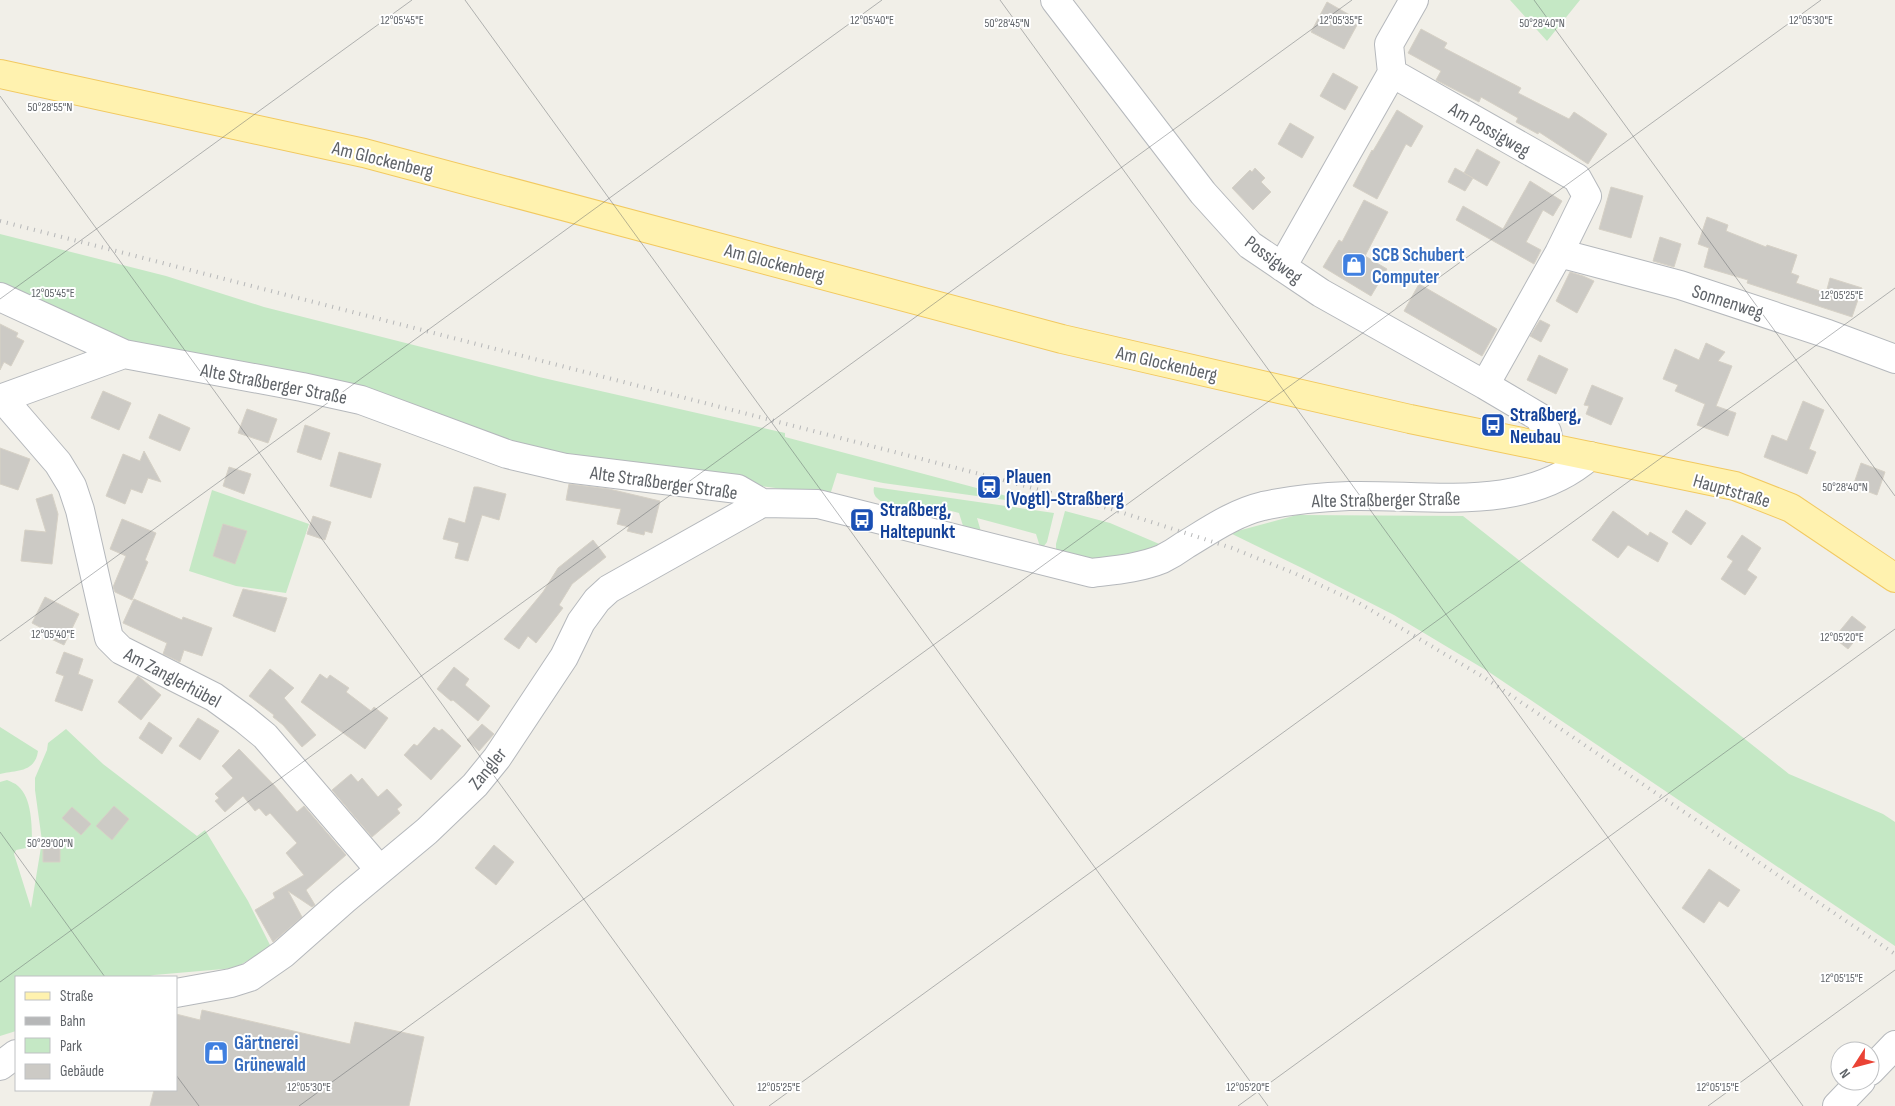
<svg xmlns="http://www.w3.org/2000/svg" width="1895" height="1106" font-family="'Sofia Sans Condensed',sans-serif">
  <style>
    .green { fill: #c5e8c5 }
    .building { fill: #cccac5; stroke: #d6d1c6 }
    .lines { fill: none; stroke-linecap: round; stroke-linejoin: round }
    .minor-casing { stroke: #b5b8bc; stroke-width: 30 }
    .major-casing { stroke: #f2c960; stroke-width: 30 }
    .minor { stroke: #fff; stroke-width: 28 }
    .major { stroke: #fff2af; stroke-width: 28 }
    .rail { stroke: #b6b7b8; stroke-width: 4; stroke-dasharray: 1 6; stroke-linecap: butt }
    .ticks { fill: none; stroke: #5f6368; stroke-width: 1; stroke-opacity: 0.45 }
    .labels { text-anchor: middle; stroke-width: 4; stroke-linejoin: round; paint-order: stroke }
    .street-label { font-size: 19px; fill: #5f6368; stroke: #fff }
    .shop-label { font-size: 19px; font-weight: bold; fill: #366cbe; stroke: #fff; text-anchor: start }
    .transit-label { font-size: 19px; font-weight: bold; fill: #164399; stroke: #fff; text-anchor: start }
    .ticks-label { font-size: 12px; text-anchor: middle; fill: #5f6368; stroke: #fff; stroke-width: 4; stroke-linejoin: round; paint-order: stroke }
  </style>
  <rect width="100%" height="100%" fill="#f1efe8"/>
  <path class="green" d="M1510 0H1580L1547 41Z
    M0 234 166 276 264 307 539 377 785 433V437L1041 505 883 483 837 473 830 495 568 461 125 343 0 290Z
    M874 487 1054 513 1047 542 1041 550 1036 534 977 518 982 535 964 529 959 513 929 505 934 521C921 516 885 507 877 498 874 495 873 492 874 487Z
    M212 490 309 524 286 593 236 586 189 571Z
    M1065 511 1110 523 1164 546 1110 561 1056 557V544Z
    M1297 515 1463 516 1789 774 1883 814 1895 822V946L1489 672 1394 615 1304 569 1230 533Z
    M0 727 38 751C35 773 16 770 0 774Z
    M66 729 103 764 197 836 205 830 248 901 271 947 235 968 154 975 146 977H16V1031L0 1036V782L7 780C11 782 15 783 18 786 32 798 32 826 32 843L26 848 16 850 14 854 31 908 42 841 35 790V778L47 750 48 743Z"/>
  <path class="building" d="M1327 2 1355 18 1352 22 1357 25 1344 49 1311 32Z
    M1421 29 1447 43 1444 48 1521 88 1518 93 1569 119 1574 112 1607 134 1588 164 1539 132 1538 134 1516 122 1518 118 1481 97 1479 102 1436 80 1441 71 1408 53Z
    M1333 73 1358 87 1345 110 1320 96Z
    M1397 110 1423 126 1411 147 1406 144 1377 199 1353 186 1372 150 1373 151Z
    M1290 123 1314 137 1302 158 1278 144Z
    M1477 149 1500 162 1487 186 1464 173Z
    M1255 168 1265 178 1261 182 1271 192 1253 210 1232 188 1250 170 1252 172Z
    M1455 168 1473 178 1465 191 1448 182Z
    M1530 181 1562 201 1553 216 1543 210 1526 242 1541 250 1534 264 1456 220 1463 206 1503 229Z
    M1611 187 1643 196 1631 238 1599 229Z
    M1364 200 1388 212 1365 256 1387 269 1371 296 1323 267 1339 240 1342 242Z
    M1707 217 1728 225 1726 231 1766 247 1767 245 1797 255 1791 273 1799 276 1796 283 1826 293 1830 278 1862 288 1852 317 1747 283 1748 280 1704 267 1709 248 1698 244Z
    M1660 237 1681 244 1674 267 1653 261Z
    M1570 272 1583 276 1594 281 1577 313 1556 301Z
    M1419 284 1497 329 1482 356 1404 311Z
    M1540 320 1550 325 1541 342 1530 336Z
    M0 324 18 333 16 337 24 341 11 366 4 362 0 370Z
    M1706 343 1725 352 1718 361 1732 366 1716 406 1736 413 1728 436 1697 425 1705 404 1675 391 1678 385 1663 379 1675 349 1699 360Z
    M1539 355 1568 369 1556 394 1527 380Z
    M1592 385 1623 398 1611 425 1586 414 1589 406 1584 405Z
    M103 391 131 403 119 430 91 418Z
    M1803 401 1824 410 1809 449 1816 452 1807 474 1764 457 1772 435 1787 441Z
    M247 409 277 419 268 443 238 433Z
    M159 414 190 428 180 451 149 438Z
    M305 425 330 433 321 460 297 452Z
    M0 448 30 459 18 490 0 484Z
    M144 451 161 482 148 478 142 493 131 489 125 504 106 496 123 454 140 461Z
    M339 452 381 464 371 498 330 486Z
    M1861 463 1885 472 1877 495 1853 486Z
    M229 467 251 474 244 494 223 486Z
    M569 484 609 489 660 501 652 533 645 531 644 535 627 531 629 527 617 524 621 509 566 500Z
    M474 487H478L506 494 499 520 482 515 468 561 455 558 459 543 443 539 449 518 465 523Z
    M52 494 58 514 52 564 21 561 25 530 46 532 36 499Z
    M1686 510 1706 523 1691 545 1672 532Z
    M1613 511 1648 536 1650 532 1668 543 1658 562 1628 545 1618 558 1592 540Z
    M313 516 331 522 325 540 307 534Z
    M122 519 156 533 145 560 148 562 132 600 115 592 113 587 126 556 110 549Z
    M223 524 247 531 235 564 213 556Z
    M1742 535 1761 548 1747 570 1757 577 1745 595 1721 579 1733 561 1727 557Z
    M593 540 606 557 572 584 559 605 563 608 536 643 528 636 519 649 504 639 543 592 558 568Z
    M243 589 287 598 275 632 233 616Z
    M45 597 79 614 64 645 49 638 51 633 32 623Z
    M134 599 182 620 183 617 212 628 202 656 184 650 180 662 163 654 167 643 123 623Z
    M1852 616 1866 627 1848 649 1834 638Z
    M64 652 83 659 78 674 93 680 82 711 55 701 64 676 56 673Z
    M454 667 469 679 465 685 490 706 478 721 453 700 451 701 437 689Z
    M270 669 294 688 284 698 316 735 302 747 283 725 273 717 274 715 249 696Z
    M320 674 327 679 330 675 349 688 346 692 371 711 374 707 388 718 365 749 301 702Z
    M138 676 161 695 141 720 118 702Z
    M198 718 219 731 200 760 179 746Z
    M149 722 172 738 162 754 139 738Z
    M482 724 494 734 479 751 467 740Z
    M434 727 439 731 442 729 461 746 431 780 404 755 414 744 417 746Z
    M239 749 274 785 297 812 304 806 346 855 306 890 315 905 312 907 288 891 302 917 273 942 255 910 275 898 273 893 304 875 286 853 297 843 270 813 266 816 259 808 255 811 243 796 225 812 215 801 219 798 215 794 233 778 222 766Z
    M351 774 358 782 362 778 378 797 387 789 402 805 397 809 400 813 372 837 332 790Z
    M114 806 129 819 112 840 96 826Z
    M72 807 91 824 81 835 62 818Z
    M43 845H60V862H43Z
    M494 845 514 862 496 885 475 868Z
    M1709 869 1740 890 1728 907 1719 901 1704 923 1682 908Z
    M202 1010 350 1044 355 1022 424 1037 409 1106H150L154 1090H176V1014L200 1020Z"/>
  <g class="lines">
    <defs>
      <path id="minor" d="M1055 0 1203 193 1250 245 1321 293 1485 385 1539 417 1547 432 1550 448
        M1392 73 1389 44 1414 0
        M1559 253 1680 285 1828 334 1895 359
        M1282 267 1392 73 1577 178 1587 196 1559 253 1485 385
        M0 297 124 354 302 387 361 400 507 454 566 468 738 489 762 503 818 504 1092 573C1116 570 1140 568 1162 559 1170 555 1178 550 1185 545 1210 530 1234 513 1263 506 1291 500 1321 497 1349 496 1430 494 1524 514 1590 456
        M2 398 58 463 72 486 80 510 109 638 121 650 214 697 243 718 265 736 379 869
        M0 399 124 354
        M176 993 231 983 250 977 283 954 344 900 427 831 475 785 497 758 564 657 581 622 597 600 609 589 762 503
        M0 1066 16 1054
        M1870 1071 1895 1045
        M1837 1106 1861 1081"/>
      <path id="major" d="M0 74 364 153 1062 339 1410 419 1735 486 1791 508 1895 578"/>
    </defs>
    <use href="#minor" class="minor-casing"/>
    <use href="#major" class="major-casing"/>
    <use href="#minor" class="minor"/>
    <use href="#major" class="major"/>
    <path class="rail" d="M0 221 999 479 1111 509 1232 548 1294 573 1359 603 1485 678 1895 954"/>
  </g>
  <path class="ticks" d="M465 0 1268 1106M1000 0 1803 1106M1534 0 1895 496M0 96 734 1106M0 299 412 0M0 641 882 0M0 832 105 977M0 982 1352 0M176 1075 199 1106M299 1106 1821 0M769 1106 1895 288M1238 1106 1895 629M1708 1106 1895 970"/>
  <defs>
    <symbol id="shop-square" viewBox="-11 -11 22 22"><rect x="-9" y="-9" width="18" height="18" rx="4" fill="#3f7fe0" stroke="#fff"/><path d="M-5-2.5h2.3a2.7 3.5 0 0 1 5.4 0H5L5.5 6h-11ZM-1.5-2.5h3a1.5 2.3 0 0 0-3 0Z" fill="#fff"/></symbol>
    <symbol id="bus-square" viewBox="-11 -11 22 22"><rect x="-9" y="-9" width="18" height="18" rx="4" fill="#1a4fb4" stroke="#fff"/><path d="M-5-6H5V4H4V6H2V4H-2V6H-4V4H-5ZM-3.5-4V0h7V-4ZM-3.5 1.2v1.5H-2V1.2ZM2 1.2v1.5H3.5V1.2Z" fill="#fff"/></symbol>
    <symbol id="station-square" viewBox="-11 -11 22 22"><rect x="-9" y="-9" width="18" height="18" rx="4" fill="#1a4fb4" stroke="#fff"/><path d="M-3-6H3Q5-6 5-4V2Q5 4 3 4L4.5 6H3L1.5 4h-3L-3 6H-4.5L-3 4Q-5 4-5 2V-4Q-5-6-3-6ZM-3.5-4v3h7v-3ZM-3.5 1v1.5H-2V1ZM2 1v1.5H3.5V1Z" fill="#fff"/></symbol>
  </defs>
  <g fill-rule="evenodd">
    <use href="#shop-square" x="1340" y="251" width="28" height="28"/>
    <use href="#bus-square" x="1479" y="411" width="28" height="28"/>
    <use href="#station-square" x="975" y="473" width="28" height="28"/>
    <use href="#bus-square" x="848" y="506" width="28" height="28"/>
    <use href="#shop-square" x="202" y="1039" width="28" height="28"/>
  </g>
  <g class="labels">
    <g class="street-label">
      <text transform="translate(1490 129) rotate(30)" y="7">Am Possigweg</text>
      <text transform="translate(383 159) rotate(14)" y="7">Am Glockenberg</text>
      <text transform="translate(1274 259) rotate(37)" y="7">Possigweg</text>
      <text transform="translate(775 262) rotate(15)" y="7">Am Glockenberg</text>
      <text transform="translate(1728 301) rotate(18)" y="7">Sonnenweg</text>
      <text transform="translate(1167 363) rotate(13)" y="7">Am Glockenberg</text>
      <text transform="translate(274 383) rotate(11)" y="7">Alte Straßberger Straße</text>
      <text transform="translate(664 482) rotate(8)" y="7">Alte Straßberger Straße</text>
      <text transform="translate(1732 490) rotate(16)" y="7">Hauptstraße</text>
      <text transform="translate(1386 499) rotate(-1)" y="7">Alte Straßberger Straße</text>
      <text transform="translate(173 677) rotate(28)" y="7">Am Zanglerhübel</text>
      <text transform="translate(487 768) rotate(-51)" y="7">Zangler</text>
    </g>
    <g class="shop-label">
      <text x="1372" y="261">SCB Schubert<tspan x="1372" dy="22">Computer</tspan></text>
      <text x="234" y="1049">Gärtnerei<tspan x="234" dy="22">Grünewald</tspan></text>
    </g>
    <g class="transit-label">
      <text x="1510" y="421">Straßberg,<tspan x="1510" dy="22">Neubau</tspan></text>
      <text x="1006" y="483">Plauen<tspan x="1006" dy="22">(Vogtl)-Straßberg</tspan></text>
      <text x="880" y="516">Straßberg,<tspan x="880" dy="22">Haltepunkt</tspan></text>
    </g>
  </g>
  <g class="ticks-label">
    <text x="1341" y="24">12°05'35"E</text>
    <text x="402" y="24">12°05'45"E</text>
    <text x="872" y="24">12°05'40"E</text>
    <text x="1811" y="24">12°05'30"E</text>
    <text x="1007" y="27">50°28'45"N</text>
    <text x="1542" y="27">50°28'40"N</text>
    <text x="50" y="111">50°28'55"N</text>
    <text x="53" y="297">12°05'45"E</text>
    <text x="1842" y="299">12°05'25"E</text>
    <text x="1845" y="491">50°28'40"N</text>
    <text x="53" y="638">12°05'40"E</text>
    <text x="1842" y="641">12°05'20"E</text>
    <text x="50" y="847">50°29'00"N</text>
    <text x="1842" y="982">12°05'15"E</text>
    <text x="309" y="1091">12°05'30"E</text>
    <text x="779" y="1091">12°05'25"E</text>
    <text x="1248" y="1091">12°05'20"E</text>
    <text x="1718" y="1091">12°05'15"E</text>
  </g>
  <rect x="15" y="976" width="162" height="115" fill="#ffffff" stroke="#bfc1c3"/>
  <rect x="25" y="992" width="25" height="8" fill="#fff2af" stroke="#bfc1c3"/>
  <text x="60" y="1001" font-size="15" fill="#5f6368">Straße</text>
  <rect x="25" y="1017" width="25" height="8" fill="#b6b7b8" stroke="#bfc1c3"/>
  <text x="60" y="1026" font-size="15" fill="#5f6368">Bahn</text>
  <rect x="25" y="1038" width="25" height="15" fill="#c5e8c5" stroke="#bfc1c3"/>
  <text x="60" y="1051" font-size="15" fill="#5f6368">Park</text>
  <rect x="25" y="1064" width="25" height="15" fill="#cccac5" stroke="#bfc1c3"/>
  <text x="60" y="1076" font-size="15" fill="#5f6368">Gebäude</text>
  <g transform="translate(1855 1066) rotate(234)"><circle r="24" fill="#ffffff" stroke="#bfc1c3"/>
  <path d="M0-4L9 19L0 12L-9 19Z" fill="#ea4335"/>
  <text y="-8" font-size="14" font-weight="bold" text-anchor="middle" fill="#5f6368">N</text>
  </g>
</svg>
